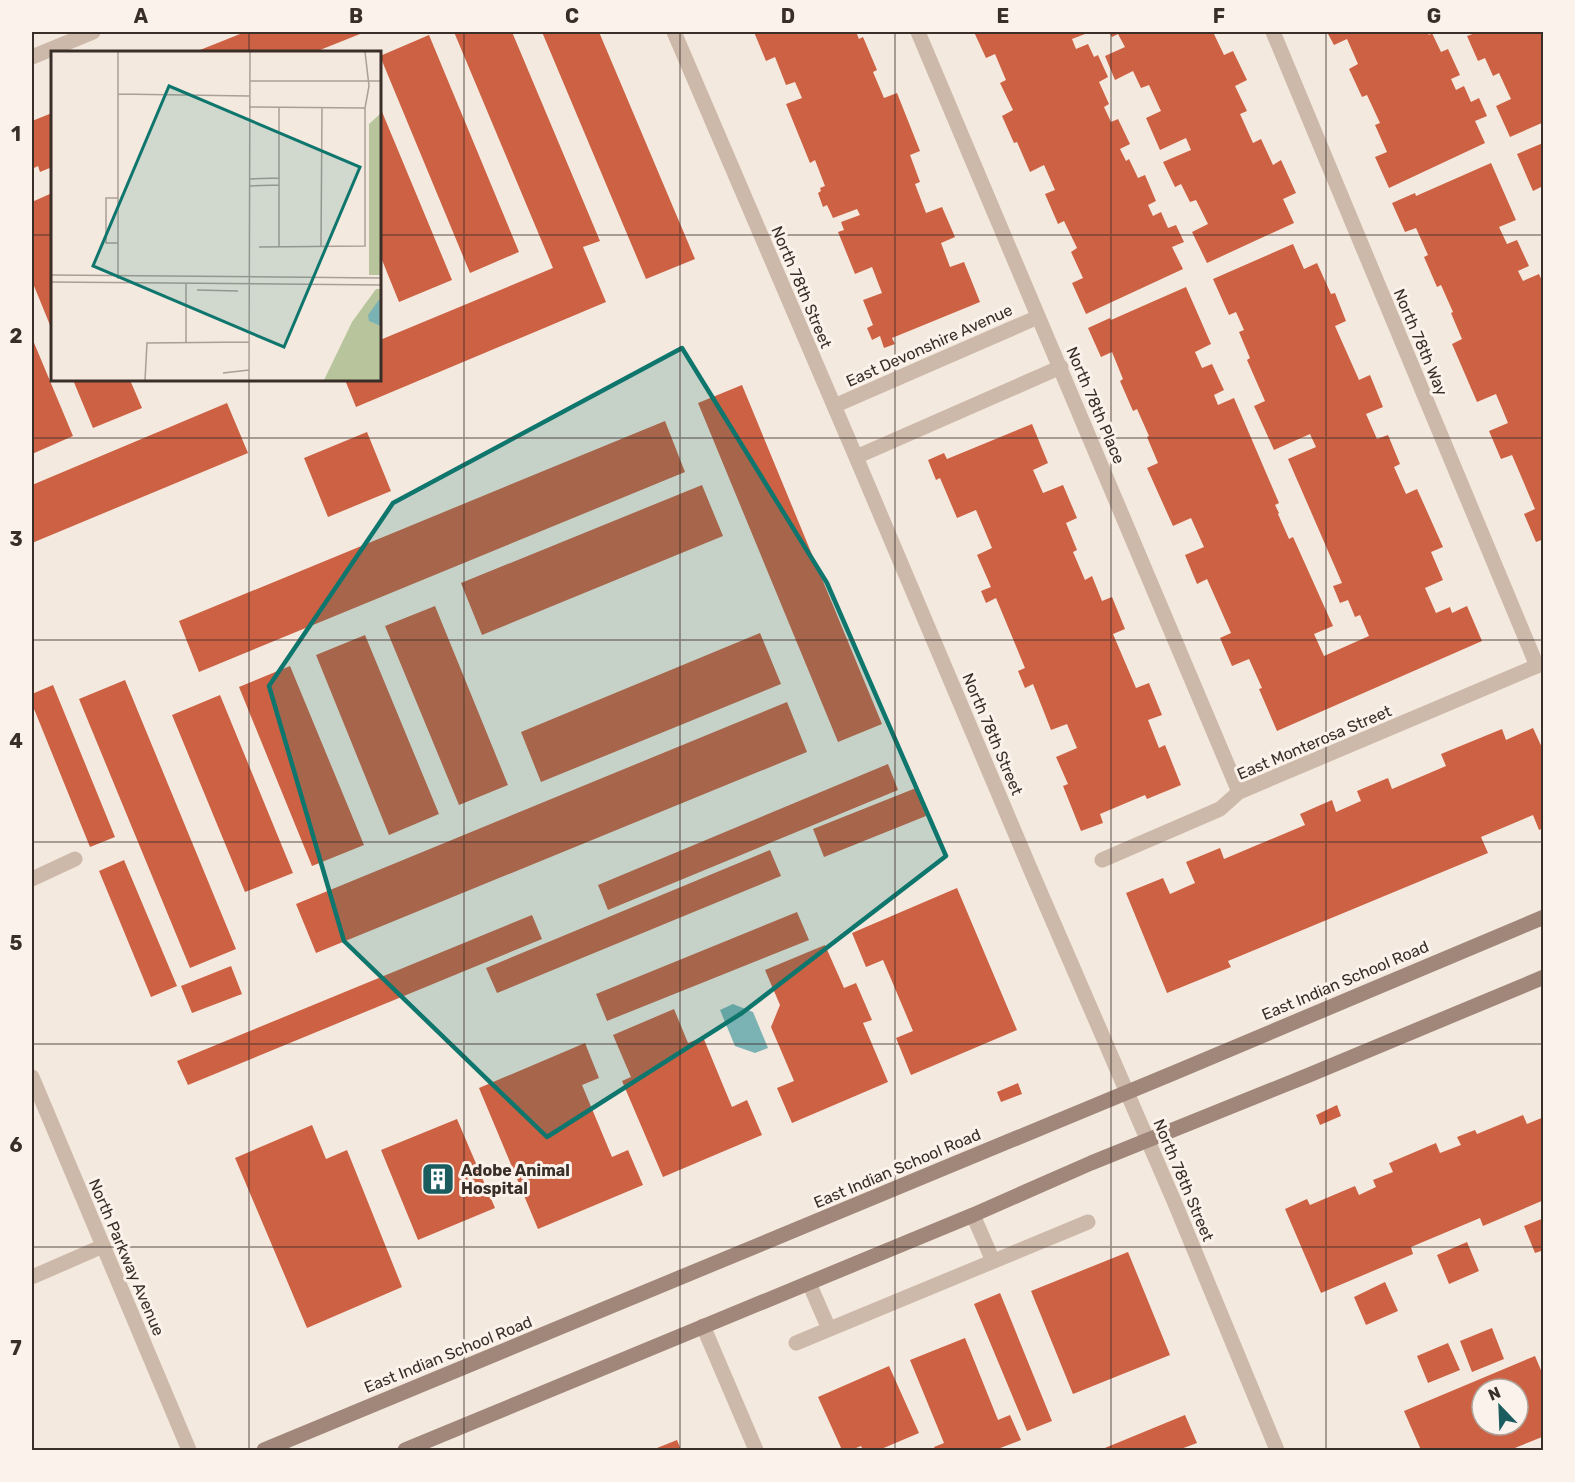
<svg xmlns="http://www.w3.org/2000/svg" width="1575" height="1482" font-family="Rubik,sans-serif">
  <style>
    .water { fill: #7bb2b3 }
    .building { fill: #cd6143; fill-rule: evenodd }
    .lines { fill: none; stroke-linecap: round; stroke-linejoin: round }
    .service { stroke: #cdb9a9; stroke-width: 15 }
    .minor { stroke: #cdb9a9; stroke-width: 15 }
    .secondary { stroke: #a1877a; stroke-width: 15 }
    .marked { fill: #0f766e; fill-opacity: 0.2; stroke: #0f766e; stroke-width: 4.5; stroke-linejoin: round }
    .grid { fill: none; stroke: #3a2e29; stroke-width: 1.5; stroke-opacity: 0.55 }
    .labels { text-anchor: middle; stroke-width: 6; stroke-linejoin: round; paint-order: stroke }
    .street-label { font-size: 16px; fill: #3a2e29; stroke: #fbf3eb }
    .poi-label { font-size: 16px; font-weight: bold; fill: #3a2e29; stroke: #fbf3eb; text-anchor: start }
    .inset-road { fill: none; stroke: #aa9e96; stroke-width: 1.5 }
    .view { fill: #0f766e; fill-opacity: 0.15; stroke: #0f766e; stroke-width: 3 }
    .inset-edge { fill: none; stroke: #3a2e29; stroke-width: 3 }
    .neatline { fill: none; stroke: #3a2e29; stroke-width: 2 }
    .grid-label { font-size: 20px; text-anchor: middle; font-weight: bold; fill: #3a2e29 }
  </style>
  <rect width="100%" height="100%" fill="#f4e9de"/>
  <path class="water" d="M733 1004 753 1012 768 1048 755 1053 735 1046 720 1010Z"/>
  <path class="building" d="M245 32H365L315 52H195Z
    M454 32H512L600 241 583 247 606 302 356 407 345 380H380V340L553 268Z
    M542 32H599L695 259 646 279Z
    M754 32H856L859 39 863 37 877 70 873 72 884 98 897 93 920 151 910 155 920 182 915 184 926 213 942 207 955 237 941 243 950 267 964 262 980 302 892 338 895 344 884 348 880 336 872 340 867 328 873 325 863 300 882 293 872 267 855 274 838 232 844 230 841 222 860 215 857 209 833 218 827 205 823 207 818 193 821 191 820 188 825 186 815 160 810 163 786 104 802 98 795 82 786 85 775 57 766 61Z
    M974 32H1084L1085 34 1072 39 1076 49 1088 44 1094 57 1098 55 1108 77 1099 82 1109 104 1104 107 1111 122 1118 119 1130 144 1120 149 1126 161 1129 159 1138 178 1145 175 1156 201 1148 205 1153 216 1161 212 1168 228 1176 225 1184 242 1172 247 1183 269 1086 314 1072 283 1083 278 1071 252 1077 248 1064 221 1058 224 1045 194 1055 190 1044 165 1030 172 1017 142 1014 143 1002 116 1013 110 1000 83 1006 80 995 54 986 58Z
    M1109 32H1213L1224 55 1233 51 1247 80 1235 86 1247 111 1240 114 1253 143 1261 139 1273 165 1281 160 1296 193 1283 199 1294 223 1207 263 1192 232 1208 224 1196 200 1190 202 1181 184 1175 187 1163 162 1191 150 1186 138 1160 150 1146 118 1161 111 1149 85 1141 88 1133 71 1115 80 1105 56 1125 47 1118 34 1112 37Z
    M1327 32H1427L1429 35 1432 33 1441 52 1448 49 1460 75 1451 79 1456 90 1464 86 1471 102 1479 98 1487 116 1475 121 1485 143 1389 188 1375 157 1387 152 1375 125 1380 123 1367 95 1362 97 1349 69 1358 64 1347 39 1334 45Z
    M1478 32H1544V122L1510 137 1496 106 1511 99 1499 73 1493 76 1485 58 1478 61 1467 36Z
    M429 35 519 252 470 273 380 56Z
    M380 107 452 280 399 302 380 255Z
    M52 113V167L40 172 38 166 32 169V121Z
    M1543 143V194L1541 187 1533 191 1517 154Z
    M1491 163 1516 220 1499 227 1507 244 1517 240 1529 266 1518 271 1523 281 1539 274 1544 285V539L1536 542 1524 514 1535 509 1512 455 1501 459 1489 431 1508 423 1496 394 1477 402 1452 344 1462 339 1451 313 1453 312 1441 285 1437 287 1424 257 1428 255 1416 228 1405 232 1392 203 1415 193 1416 196Z
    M52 193V330L32 281V202Z
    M1293 244 1304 269 1317 263 1331 294 1335 293 1346 321 1335 326 1359 380 1370 375 1383 407 1366 414 1377 439 1388 435 1400 464 1394 467 1406 494 1417 489 1443 547 1431 552 1443 580 1425 588 1436 613 1450 607 1452 613 1467 606 1482 641 1277 731 1259 689 1262 688 1249 659 1232 666 1220 638 1231 633 1207 579 1197 584 1185 555 1204 547 1191 518 1173 526 1147 468 1158 463 1147 437 1149 436 1137 409 1133 411 1120 381 1123 379 1112 352 1101 357 1088 328 1110 318 1111 320 1186 287 1211 344 1195 352 1202 368 1212 364 1224 390 1214 395 1218 405 1234 398 1279 503 1275 505 1279 513 1278 514 1289 539 1293 537 1333 626 1314 634 1324 656 1369 636 1360 615 1355 617 1348 600 1340 603 1333 586 1342 583 1288 459 1316 447 1310 434 1274 450 1254 406 1265 401 1247 360 1250 358 1239 332 1244 330 1236 312 1229 315 1213 279Z
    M32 338 73 436 32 454Z
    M73 380H130L142 408 93 428Z
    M742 385 882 724 838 742 698 403Z
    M227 403 248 453 32 543V485Z
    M665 421 685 472 199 672 179 621Z
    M1032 424 1048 463 1033 470 1043 493 1063 485 1077 518 1066 523 1077 550 1073 552 1085 580 1092 576 1102 601 1112 597 1125 629 1113 634 1136 688 1149 683 1162 715 1148 720 1159 748 1165 745 1181 785 1147 799 1145 795 1100 814 1103 823 1081 831 1063 786 1068 784 1056 757 1077 748 1067 724 1051 730 1033 684 1025 688 1018 671 1025 668 996 598 986 603 981 591 991 587 977 555 992 548 976 510 957 518 940 478 936 480 928 460 944 453 947 459Z
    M367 432 391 491 328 517 304 458Z
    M702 485 723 536 482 635 461 583Z
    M435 606 508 785 459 805 385 626Z
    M760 633 781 684 541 782 521 732Z
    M365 635 439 814 389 835 316 655Z
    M290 666 364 845 312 866 239 687Z
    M125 680 236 949 190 968 79 699Z
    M53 685 115 837 90 847 32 704V694Z
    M220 695 293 873 245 892 172 715Z
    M787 702 807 752 316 953 296 904Z
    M1533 728 1544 752V828L1539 830 1533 815 1481 837 1488 853 1228 961 1231 967 1167 993 1126 893 1163 878 1170 894 1195 883 1186 862 1220 848 1224 859 1305 825 1300 814 1332 800 1336 812 1361 801 1357 791 1388 778 1392 789 1446 766 1441 754 1502 729 1506 740Z
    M888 764 898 790 608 910 598 885Z
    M916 788 926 816 824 857 813 829Z
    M770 850 781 876 497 993 486 968Z
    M124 860 177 986 151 997 99 871Z
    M957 888 1017 1030 911 1075 896 1038 913 1031 883 960 866 967 852 933Z
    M797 912 809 940 607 1021 596 994Z
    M532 915 542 939 188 1085 177 1061Z
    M825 945 844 988 856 983 872 1020 863 1023 888 1082 792 1123 777 1088 794 1081 771 1027 780 1005 765 970Z
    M231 966 242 994 192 1013 181 986Z
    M674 1009 688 1043 703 1037 732 1107 747 1100 762 1135 663 1177 622 1081 631 1077 613 1035Z
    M585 1043 599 1078 582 1085 612 1157 628 1150 643 1185 538 1229 479 1088Z
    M1018 1083 1022 1094 1001 1102 997 1092Z
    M1337 1105 1341 1116 1320 1125 1316 1115Z
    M1523 1115 1527 1124 1544 1117V1200L1483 1226 1480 1218 1411 1247 1413 1254 1321 1293 1285 1209 1307 1199 1310 1205 1355 1186 1359 1195 1376 1187 1373 1180 1393 1172 1389 1163 1436 1143 1440 1153 1461 1145 1457 1137 1475 1130 1477 1134Z
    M457 1119 495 1208 418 1240 381 1150Z
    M312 1125 326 1159 347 1150 402 1287 307 1328 235 1158Z
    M1544 1218V1250L1535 1253 1524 1226Z
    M1467 1242 1479 1271 1449 1284 1437 1255Z
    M1128 1252 1170 1355 1073 1394 1031 1291Z
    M1385 1282 1398 1311 1366 1325 1354 1297Z
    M1000 1293 1052 1421 1027 1431 974 1304Z
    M1492 1328 1504 1359 1472 1372 1460 1341Z
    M965 1338 998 1420 1010 1415 1021 1440 995 1450H935L934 1447 944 1443 910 1360Z
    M1448 1343 1460 1370 1428 1383 1417 1356Z
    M1535 1356 1543 1375V1441L1542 1437 1510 1450H1421L1404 1411ZM1482 1389H1518V1425H1482Z
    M889 1366 919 1433 879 1450H863L861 1446 851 1450H842L818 1397Z
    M1185 1415 1197 1443 1178 1450H1100Z
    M677 1440 681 1450H652Z"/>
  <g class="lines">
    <path class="service" d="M32 879 75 859
      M32 1277 103 1246"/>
    <path class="minor" d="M674 32 856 457 1032 873 1174 1201 1277 1450
      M918 32 1239 792
      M1273 32 1537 666
      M32 57 93 32
      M834 406 1038 317
      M856 457 1061 367
      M1102 860 1220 809 1239 792 1544 663
      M32 1077 189 1450
      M973 1215 993 1261
      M809 1283 829 1329
      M703 1326 756 1450
      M796 1343 1088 1222"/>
    <path class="secondary" d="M264 1450 1176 1072 1544 917
      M405 1450 973 1215 1091 1163 1309 1075 1544 977"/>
  </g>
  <path class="marked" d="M682 348 827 583 946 856 742 1013 547 1137 344 941 269 686 393 503Z"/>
  <path class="grid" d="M249 32V52M464 32V1450M680 32V1450M895 32V1450M1111 32V1450M1326 32V1450M32 235H52M380 235H1544M249 380V1450M32 438H1544M32 640H1544M32 842H1544M32 1044H1544M32 1247H1544"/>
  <defs>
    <symbol id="building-square" viewBox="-11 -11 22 22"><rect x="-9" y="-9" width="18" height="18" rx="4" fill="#1b5c5f" stroke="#fbf3eb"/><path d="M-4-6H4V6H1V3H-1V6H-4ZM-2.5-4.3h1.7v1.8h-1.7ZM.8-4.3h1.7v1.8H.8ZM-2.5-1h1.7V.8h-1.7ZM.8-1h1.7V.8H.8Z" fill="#fff"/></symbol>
  </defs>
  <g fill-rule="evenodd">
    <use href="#building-square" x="419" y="1160" width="38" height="38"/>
  </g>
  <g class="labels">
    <g class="street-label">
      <text transform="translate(802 287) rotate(67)" y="6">North 78th Street</text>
      <text transform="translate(1421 342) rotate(67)" y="6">North 78th Way</text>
      <text transform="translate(929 345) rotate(-24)" y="6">East Devonshire Avenue</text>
      <text transform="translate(1096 405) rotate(67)" y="6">North 78th Place</text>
      <text transform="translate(993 734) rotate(67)" y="6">North 78th Street</text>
      <text transform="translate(1314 742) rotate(-23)" y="6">East Monterosa Street</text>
      <text transform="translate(1345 980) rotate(-23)" y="6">East Indian School Road</text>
      <text transform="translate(897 1168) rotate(-23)" y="6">East Indian School Road</text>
      <text transform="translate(1184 1180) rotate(67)" y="6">North 78th Street</text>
      <text transform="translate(127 1257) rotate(67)" y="6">North Parkway Avenue</text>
      <text transform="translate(448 1354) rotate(-22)" y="6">East Indian School Road</text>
    </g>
    <g class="poi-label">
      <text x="461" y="1176">Adobe Animal<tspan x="461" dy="18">Hospital</tspan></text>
    </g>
  </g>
  <g transform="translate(51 51)">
    <rect width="330" height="330" fill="#f4e9de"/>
    <path d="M330 62V224H318V73ZM325 238H330V329H273L301 271Z" fill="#b8c59c"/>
    <path d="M330 246V275L318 270 317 264Z" fill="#7bb2b3"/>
    <path class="inset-road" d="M199 30H330M67 43 198 45M198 56 314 57M199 128 228 127M199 135 228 134M67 192H55V147H67M228 195V57M270 195 271 57M208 196 314 195V57L318 35 314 1M0 224 330 227M67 228V1M0 231 330 234M146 239 187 240M135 291V232M172 322 198 319M94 329 96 292 198 291M198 329 199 1"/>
    <path class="view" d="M118 35 309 116 233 296 42 215Z"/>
    <rect width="330" height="330" class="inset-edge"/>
  </g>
  <rect width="1575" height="1482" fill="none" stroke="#fbf3eb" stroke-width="66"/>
  <g transform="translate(1500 1407) rotate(337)"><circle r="28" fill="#fbf3eb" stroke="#aea49d" stroke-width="1.5"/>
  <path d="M0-4.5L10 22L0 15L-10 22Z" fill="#1b5c5f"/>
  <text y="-9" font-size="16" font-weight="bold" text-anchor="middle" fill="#3a2e29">N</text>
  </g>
  <rect x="33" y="33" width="1509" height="1416" class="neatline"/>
  <g class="grid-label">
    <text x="141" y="23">A</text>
    <text x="356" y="23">B</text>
    <text x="572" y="23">C</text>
    <text x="788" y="23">D</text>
    <text x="1003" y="23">E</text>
    <text x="1219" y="23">F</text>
    <text x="1434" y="23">G</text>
    <text x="16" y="141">1</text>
    <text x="16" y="343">2</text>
    <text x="16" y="546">3</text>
    <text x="16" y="748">4</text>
    <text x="16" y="950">5</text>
    <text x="16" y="1152">6</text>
    <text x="16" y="1355">7</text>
  </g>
</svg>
